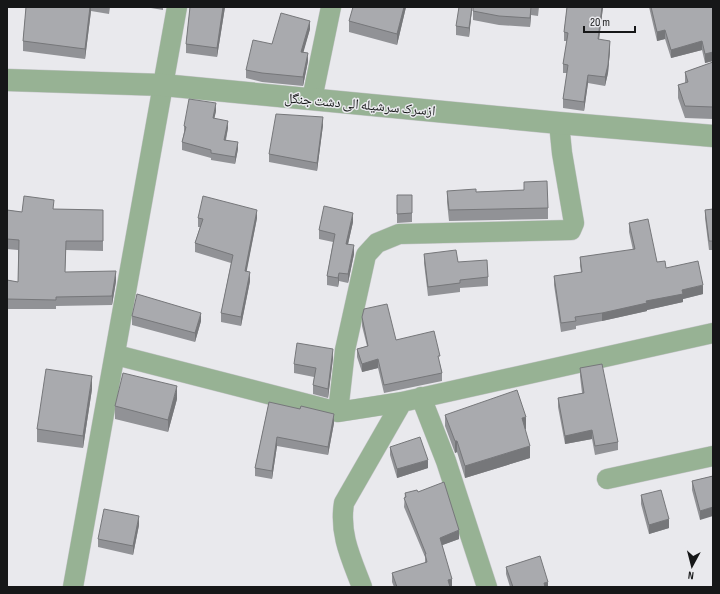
<svg xmlns="http://www.w3.org/2000/svg" width="720" height="594" font-family="'Sofia Sans Condensed','Noto Naskh Arabic',sans-serif">
  <style>
    .lines { fill: none; stroke-linecap: round; stroke-linejoin: round }
    .minor-casing { stroke: #c7c7cb; stroke-width: 21 }
    .tertiary-casing { stroke: #c7c7cb; stroke-width: 23 }
    .minor { stroke: #97b294; stroke-width: 20 }
    .tertiary { stroke: #97b294; stroke-width: 22 }
    .wall { fill: #919296 }
    .shaded-wall { fill: #76777a }
    .building { fill: #a9aaae; stroke: #76777a }
    .labels { text-anchor: middle; stroke-width: 3; stroke-linejoin: round; paint-order: stroke }
    .street-label { font-size: 14px; fill: #161718; stroke: #e9e9ed }
  </style>
  <rect width="100%" height="100%" fill="#e9e9ed"/>
  <g class="lines">
    <defs>
      <path id="minor" d="M312 99 331 7
        M116 355 338 412 402 402 713 333
        M421 397 446 461 487 587
        M338 412 345 350 366 255 377 243 399 234 571 230 574 223 562 153 559 123
        M607 479 713 456
        M73 587 177 7
        M362 587C351 558 339 534 344 503L402 402"/>
      <path id="tertiary" d="M7 80 163 85 559 123 713 136"/>
    </defs>
    <use href="#minor" class="minor-casing"/>
    <use href="#tertiary" class="tertiary-casing"/>
    <use href="#minor" class="minor"/>
    <use href="#tertiary" class="tertiary"/>
  </g>
  <path class="wall" d="M26 7H110L109 14 91 11 85 59 23 51V41Z
    M145 7H163V10Z
    M190 7H225L217 57 186 53V44Z
    M406 7 397 45 349 32V21Z
    M472 7 469 37 456 35V26Z
    M473 7H539L538 16 531 15 530 27 499 25 473 20Z
    M567 7H606V8L603 7 599 39 610 50 608 73 605 86 588 83 584 111 563 108V99L567 73H563V64L567 41H564V32Z
    M649 7H713V61L705 63 702 50 671 58 665 39 657 41Z
    M310 29 303 52 308 61 303 86 262 82 246 78V70L272 44Z
    M713 62V119L685 118 678 98V85L685 83V72Z
    M216 111 214 118 228 128 226 140 238 149 235 164 211 160V158L182 150V142L184 132V126Z
    M323 125 317 171 269 162V154Z
    M524 190 548 208V219L449 221 447 202V191L476 192Z
    M397 195H412V222L397 223Z
    M54 209 103 210V251L66 250 65 272 116 281 112 305 56 306V309H7V280L18 282V250L7 249V210L22 212Z
    M713 209V250H709L705 218V210Z
    M198 218H257L246 272 250 281 241 326 221 322V313L231 263 195 252V243L200 227H198Z
    M353 222 348 244 354 254 348 283 339 281 338 287 327 285V276L333 242 319 239V230Z
    M629 223 657 262 703 294 683 299V302L647 310V311L602 321 576 326V329L561 332 554 285V276L581 272 580 266V257L633 250 629 232Z
    M424 254 458 262 488 277V286L460 288V292L428 296 424 263Z
    M132 316 201 321 195 342 132 325Z
    M362 317 396 340 440 364 442 373V381L384 393 378 368 362 372 357 357V349L367 346 362 326Z
    M333 358 328 398 313 394V385L314 377 294 373V364Z
    M580 368 618 442V450L595 455 592 439 565 444 558 407V398L582 393 580 376Z
    M92 389 83 448 37 442V429Z
    M177 399 168 432 115 419V406Z
    M269 402 334 423 328 455 277 446 272 479 255 476V468Z
    M445 415 526 429H525L530 458 465 478 457 452 455 453 445 426Z
    M390 447 428 468 397 478 390 455Z
    M713 476 700 520 692 490V481Z
    M418 492 459 539 442 545 452 587H394L392 582V573L425 563V557L404 507 405 493Z
    M641 495 669 528 649 534 641 504Z
    M139 525 133 555 98 547V539Z
    M506 567 548 587H510L506 574Z"/>
  <path class="shaded-wall" d="M90 7H91V11L85 59V49Z
    M223 7H225L217 57V48Z
    M404 7H406L397 45V34Z
    M472 7V9L469 37V28Z
    M531 7V15L530 27V18Z
    M602 7H603L598 48V39Z
    M310 21V29L301 61V52Z
    M665 30V39L657 41V32Z
    M610 41V50L608 73 605 86V77Z
    M702 41V50L671 58V50Z
    M713 52V61L705 63V54Z
    M308 53V61L303 86V77Z
    M588 75V83L584 111V102Z
    M216 103V111L213 125V118Z
    M323 117V125L317 171V163Z
    M228 121V128L224 147V140Z
    M238 142V149L235 164V157Z
    M257 210V218L245 280V271Z
    M353 213V222L346 253V244Z
    M354 245V254L348 283V274Z
    M116 271V281L112 305V296Z
    M250 272V281L241 326V317Z
    M339 273V281L338 287V278Z
    M703 285V294L683 299V302L647 310V311L602 321V313L646 301 682 290Z
    M201 313V321L195 342V333Z
    M333 349V358L328 398V389Z
    M378 359V368L362 372V364Z
    M92 376V389L83 448V436Z
    M177 386V399L168 432V420Z
    M334 414V423L328 455V447Z
    M526 417V429L522 430V418Z
    M592 430V439L565 444V436Z
    M277 437V446L272 479V471Z
    M455 441H457V452L455 453Z
    M530 446V458L465 478V466Z
    M428 460V468L397 478V469Z
    M713 507V516L700 520V511Z
    M139 516V525L133 555V546Z
    M669 519V528L649 534V525Z
    M459 530V539L440 546V538Z
    M452 579V587H448V580Z
    M548 582V587H544V583Z"/>
  <path class="building" d="M26 7H90L85 49 23 41Z
    M190 7H223L217 48 186 44Z
    M353 7H404L397 34 349 21Z
    M459 7H472L469 28 456 26Z
    M473 7H531L530 18 499 16 473 11Z
    M567 7H602L598 39 610 41 608 65 605 77 588 75 584 102 563 99 568 65 563 64 568 33 564 32Z
    M651 7H713V52L705 54 702 41 671 50 665 30 657 32Z
    M281 13 310 21 301 52 308 53 303 77 262 73 246 70 253 40 272 44Z
    M713 62V107L685 106 678 85 688 82 685 72Z
    M189 99 216 103 213 118 228 121 224 140 238 142 235 157 211 153V150L182 142 186 127 184 126Z
    M276 114 323 117 317 163 269 154Z
    M547 181 548 208 449 210 447 191 476 189V192L524 190V182Z
    M397 195H412V213L397 214Z
    M24 196 54 200 53 209 103 210V241H66L65 272 116 271 112 296 56 297V300L7 299V280L18 282 19 240 7 239V210L22 212Z
    M203 196 257 210 245 271 250 272 241 317 221 313 233 255 195 243 203 219 198 218Z
    M324 206 353 213 346 244 354 245 348 274 339 273 338 278 327 276 335 234 319 230Z
    M713 209V241H709L705 210Z
    M648 219 657 262 665 261 666 268 698 261 703 285 682 290 683 294 646 301 647 303 602 313 575 317 576 321 561 323 554 276 582 272 580 257 635 249 629 223Z
    M456 250 458 262 487 260 488 277 460 280V283L428 287 424 254Z
    M137 294 201 313 195 333 132 316Z
    M387 304 396 340 434 331 440 356H438L442 373 384 385 378 359 362 364 357 349 368 346 362 317 364 309Z
    M297 343 333 349 328 389 313 385 316 368 294 364Z
    M602 364 618 442 595 446 592 430 565 436 558 398 584 393 580 368Z
    M46 369 92 376 83 436 37 429Z
    M123 373 177 386 168 420 115 406Z
    M517 390 526 417 522 418 530 446 465 466 457 441H455L445 415Z
    M269 402 300 409 301 406 334 414 328 447 277 437 272 471 255 468Z
    M420 437 428 460 397 469 390 447Z
    M713 476V507L700 511 692 481Z
    M444 482 459 530 440 538 452 579 448 580 450 587H397L392 573 427 562 425 554H426L404 498 406 497 405 493 417 490 418 492Z
    M661 490 669 519 649 525 641 495Z
    M104 509 139 516 133 546 98 539Z
    M540 556 548 582 544 583 545 587H513L506 567Z"/>
  <g class="labels">
    <g class="street-label">
      <text transform="translate(360 104) rotate(5)" y="5">ازسرک سرشیله الی دشت جنگل</text>
    </g>
  </g>
  <rect width="720" height="594" fill="none" stroke="#161718" stroke-width="16"/>
  <g transform="translate(692 566) rotate(187)" stroke="#e9e9ed" stroke-width="3" paint-order="stroke">
  <path d="M0-3L7 15L0 10L-7 15Z" fill="#161718"/>
  <text y="-6" font-size="11" font-weight="bold" text-anchor="middle" fill="#161718">N</text>
  </g>
  <path d="M584 26v6h51v-6" fill="none" stroke="#161718" stroke-width="2"/>
  <text x="590" y="26" font-size="12" fill="#161718" stroke="#e9e9ed" stroke-width="3" paint-order="stroke">20 m</text>
</svg>
